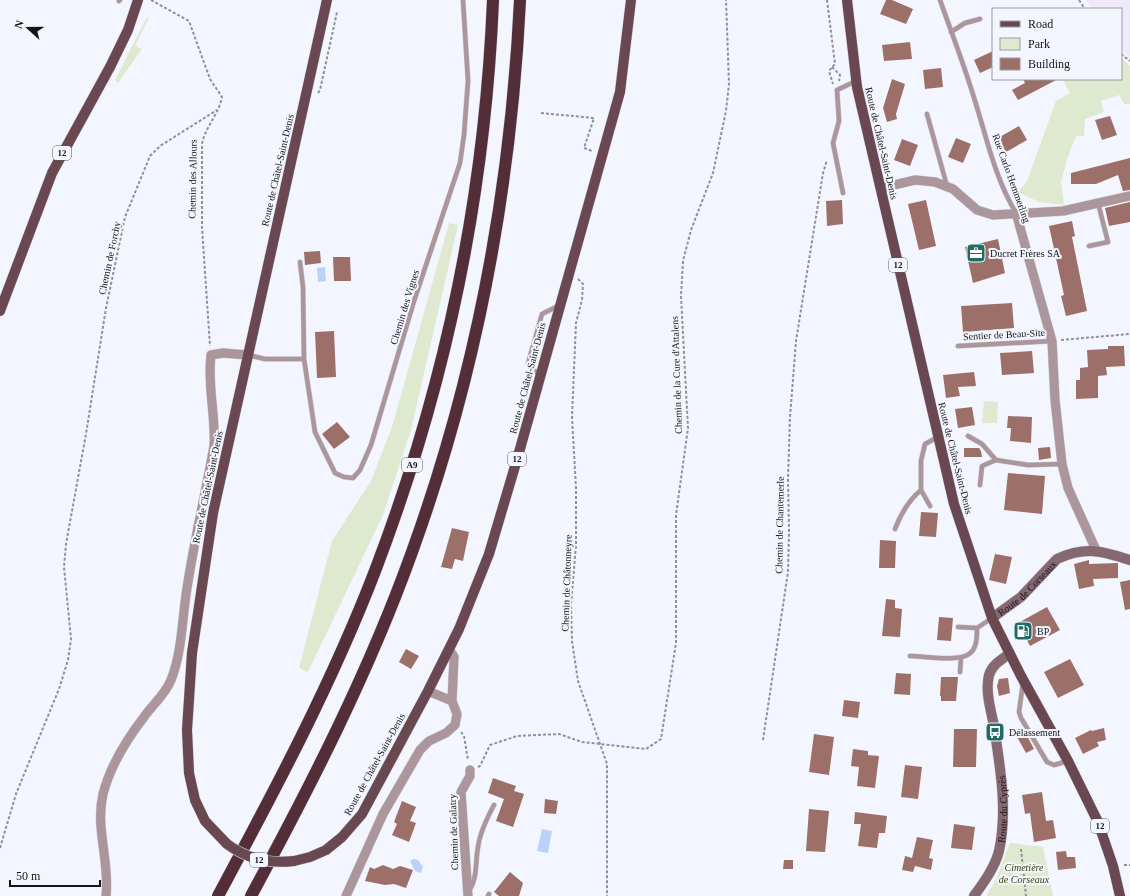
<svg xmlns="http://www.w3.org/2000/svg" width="1130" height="896" font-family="Georgia,serif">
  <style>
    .education { fill: #eeeafc }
    .green { fill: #dfe9cf }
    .water { fill: #bad2f7 }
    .building { fill: #9c7068 }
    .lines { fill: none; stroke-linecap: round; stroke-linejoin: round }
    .lane-casing { stroke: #d0d2da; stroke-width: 5.5 }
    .street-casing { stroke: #d0d2da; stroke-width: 10 }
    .secondary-casing { stroke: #d0d2da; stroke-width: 11 }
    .primary-casing { stroke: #d0d2da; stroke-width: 11 }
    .highway-casing { stroke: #d0d2da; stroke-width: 13 }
    .path { stroke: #909197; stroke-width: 2; stroke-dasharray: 3 2; stroke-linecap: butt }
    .lane { stroke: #ab969b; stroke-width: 4.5 }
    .street { stroke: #ab969b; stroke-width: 9 }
    .secondary { stroke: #866870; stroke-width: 10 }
    .primary { stroke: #6a4851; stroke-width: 10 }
    .highway { stroke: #532d38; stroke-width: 12 }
    .primary-bridge-casing { stroke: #d0d2da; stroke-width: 11; stroke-linecap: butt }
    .primary-bridge { stroke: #6a4851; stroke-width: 10 }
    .labels { text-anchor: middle; stroke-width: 4; stroke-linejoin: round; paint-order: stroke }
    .shield { fill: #f4f6ff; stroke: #57585d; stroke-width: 1 }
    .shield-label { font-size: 9px; font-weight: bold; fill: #141517 }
    .street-label { font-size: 10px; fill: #141517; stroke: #f4f6ff }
    .poi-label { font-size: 10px; fill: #141517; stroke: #f4f6ff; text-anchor: start }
    .park-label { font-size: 10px; font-style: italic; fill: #304100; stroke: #f4f6ff }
  </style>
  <rect width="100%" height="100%" fill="#f4f6ff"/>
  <path class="education" d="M1086 0H1130V59L1121 47V9H1092Z"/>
  <path class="green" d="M147 17 149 18 135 46 142 49 118 83 115 80Z
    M1121 57 1130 66V104H1124L1119 95 1101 101 1104 112 1085 119 1084 136H1076L1066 162 1061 182 1064 205 1039 202 1018 192 1027 181 1056 101 1070 93 1062 79H1121Z
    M449 223 458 225 411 430 383 515 308 672 299 668 332 541 371 481 392 427Z
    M984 401 998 402 997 423H982Z
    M1010 843 1043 847 1053 896H986L996 879Z"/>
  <path class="water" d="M325 267 326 281 318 282 317 268Z
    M542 829 552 831 548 853 537 851Z
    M413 859 418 860 423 867 421 873 415 871 410 861Z"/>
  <path class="building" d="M886 0H892L913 9 906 24 880 14Z
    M910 42 912 59 884 61 882 45Z
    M993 51V67L980 73 974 60Z
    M941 68 943 87 925 89 923 70Z
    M892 79 905 84 896 114 897 119 887 122 883 108Z
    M1023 79H1058L1018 100 1012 90 1025 83Z
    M1110 116 1117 135 1102 140 1095 120Z
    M1019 126 1027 140 1006 152 998 138Z
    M956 138 971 144 963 163 948 157Z
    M902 139 918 145 910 166 894 160Z
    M1130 158V190L1123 191 1118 175 1096 184H1071V173Z
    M842 200 843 224 827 226 826 201Z
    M926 200 936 246 919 250 908 204Z
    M1130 202V222L1109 226 1105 208Z
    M1072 221 1075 236 1072 237 1087 311 1066 316 1061 296 1064 295 1049 226Z
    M998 239 1005 273 973 283 965 247Z
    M320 251 321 263 305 265 304 252Z
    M333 257H350L351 281H334Z
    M1012 303 1014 328 963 332 961 306Z
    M334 331 336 377 317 378 315 332Z
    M1108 346H1124L1125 366 1106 367 1107 375 1098 376V398L1076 399V380H1080V368L1088 367 1087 350 1108 349Z
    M1032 351 1034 373 1002 375 1000 353Z
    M974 372 976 386 958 387 960 396 946 398 943 375Z
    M972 407 975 425 958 428 955 409Z
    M1008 416 1032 417 1031 443 1010 441 1011 428H1007Z
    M337 422 350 437 334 449 322 434Z
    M1050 447 1051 458 1039 460 1038 448Z
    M964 448H979L981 451 982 457H964Z
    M1008 473 1045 476 1042 514 1004 510Z
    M921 512 938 513 936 537 919 536Z
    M452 528 469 532 463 561 455 559 452 569 441 567Z
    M880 540 896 541 895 568H879Z
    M995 554 1012 557 1006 584 989 580Z
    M1089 560V564L1118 563V578L1093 579 1094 586 1079 589 1074 564Z
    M1130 580V609L1125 610 1120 582Z
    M886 599 895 600V608L902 609 900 637 882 636Z
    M1047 607 1060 630 1030 646 1018 623Z
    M939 617 953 618 951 641 937 640Z
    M406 649 419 656 411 669 399 662Z
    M1070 659 1084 685 1058 698 1044 672Z
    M896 673 911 674 910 695 894 694Z
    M941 677H958L956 701H941V696H940Z
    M1008 678 1010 693 999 696 997 686 999 679Z
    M844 700 860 702 858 718 842 716Z
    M1104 728 1106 740 1097 742 1099 746 1083 754 1075 738 1091 730 1092 731Z
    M954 729H977L976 767H953Z
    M1024 730 1034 749 1026 753 1016 735Z
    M814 734 834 737 829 775 809 772Z
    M853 749 868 751V755L879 756 875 788 857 786 859 767 851 766Z
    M905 765 922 767 918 799 901 797Z
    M493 778 516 786 514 791 524 794 513 827 496 821 504 799 488 793Z
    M1042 792 1046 821 1053 820 1056 838 1034 842 1030 813 1025 814 1022 795Z
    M545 799 558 801 556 814 544 813Z
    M402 801 416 807 410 821 416 823 409 842 392 835 397 824 394 822Z
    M809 809 829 811 825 852 806 851Z
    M855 812 887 816 885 833H879L877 848 858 846 861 824H854Z
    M954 824 975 827 972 850 951 848Z
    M917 837 933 840 929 858 933 859 931 870 915 866 913 872 902 870 905 856 912 858Z
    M1066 851 1067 857H1075L1076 868 1058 870 1056 852Z
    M784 860H793V869H783Z
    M383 865 393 869 400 866 413 870 406 888 394 884 385 885 365 881 370 867 374 869Z
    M510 872 523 883 519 896H499L494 892Z"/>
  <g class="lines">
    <defs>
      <path id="lane" d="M940 0C952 34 965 67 975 101 987 139 995 178 1016 213
        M119 1 120 0
        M951 32 965 23 980 19
        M927 114 947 186
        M843 193 833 143 839 121 837 90 856 81
        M1089 246 1108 242 1098 203
        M300 262 303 287 304 359
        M958 346 1052 341
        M248 355 265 359H304L315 432 335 473 344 477 353 478 360 470 371 445 414 301 460 163 464 135 468 81 463 0
        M540 376 528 364 542 314 558 306
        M968 436 982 444 996 460 1028 465 1062 464
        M980 485 982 466 996 460
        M930 506 921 490V461L925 444 938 437
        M895 529C901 513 908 501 921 490
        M958 627 977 628
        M910 656C924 656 958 662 969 654 977 649 977 637 977 628L992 618
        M960 672 961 658
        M1023 683 1019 712 1021 718 1047 762 1054 765 1068 761
        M468 892C478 879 475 863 478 847 480 832 487 818 494 805
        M488 896 489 894"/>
      <path id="street" d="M881 188 915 180 935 182 953 189 977 210 993 215 1063 211 1130 196
        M1016 213 1052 341 1055 400 1062 464 1068 488 1096 550
        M449 649 454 657 452 701
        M106 896C110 862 95 828 103 794 110 767 127 739 144 717 153 704 165 695 171 680 183 650 182 614 188 582 195 537 206 491 214 446 216 415 207 386 211 355L223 353 248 355
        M346 896 383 814 420 750 429 741 446 733 455 725 457 714 452 701 428 691
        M468 896 461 792 470 776V770"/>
      <g id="secondary">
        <path id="s1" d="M992 618 1021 597 1057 559C1086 546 1102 551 1130 560"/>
        <path id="s2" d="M974 896C984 882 995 867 999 851 1008 810 1000 767 994 726 991 710 985 692 989 675 992 665 1001 660 1009 654"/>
      </g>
      <path id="primary" d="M847 0 857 87 954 504 992 618 1021 676 1068 761 1098 822 1113 866 1120 896
        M0 311 52 173 110 67 128 30 138 0
        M227 844 205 821 195 800 189 773 187 730 192 653 213 513 327 0
        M294 861 310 857 326 850 342 837 362 814 428 691 459 629 489 554 518 456 620 92 631 0"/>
      <path id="highway" d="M218 896C275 790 332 683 375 571 445 388 485 196 493 0
        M251 896C311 785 369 672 412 552 476 375 511 189 520 0"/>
    </defs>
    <use href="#lane" class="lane-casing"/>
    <use href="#street" class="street-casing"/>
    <use href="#secondary" class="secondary-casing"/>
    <use href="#primary" class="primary-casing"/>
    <use href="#highway" class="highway-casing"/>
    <path class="path" d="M151 0 189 21 210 79 222 97C219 114 205 127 202 144V227L210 346
      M827 0 835 64 829 71 833 84
      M1079 0 1085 9
      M1121 54 1130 61
      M832 67 840 75 839 81
      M318 93 320 90 337 12
      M541 113 594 118 584 148 592 151
      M578 279 583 284 582 300 576 323 572 417 576 488V545L571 605 572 641 578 681 607 764V896
      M1061 340 1130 334
      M461 732 464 736 468 760
      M763 740 788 572 789 531 788 479 790 417 796 341 823 173 827 160
      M478 767 480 766 490 745 517 736 559 734 582 742 646 749 661 739 676 643V515L688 428 681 296 683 261 691 230 713 173 726 111 729 84 726 0
      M0 848 16 794 59 689 68 660 71 639 64 567 66 544 86 434 106 308 125 217 150 156 160 146 217 110
      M1021 849 1026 896
      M1124 865H1130"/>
    <use href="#lane" class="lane"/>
    <use href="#street" class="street"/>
    <use href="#secondary" class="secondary"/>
    <use href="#primary" class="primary"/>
    <use href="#highway" class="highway"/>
    <defs>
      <path id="primary-bridge" d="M227 844C247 859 269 864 294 861"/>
    </defs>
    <use href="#primary-bridge" class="primary-bridge-casing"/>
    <use href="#primary-bridge" class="primary-bridge"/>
  </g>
  <defs>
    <symbol id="office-square" viewBox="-11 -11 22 22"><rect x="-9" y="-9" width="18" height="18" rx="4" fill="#216c67" stroke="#f4f6ff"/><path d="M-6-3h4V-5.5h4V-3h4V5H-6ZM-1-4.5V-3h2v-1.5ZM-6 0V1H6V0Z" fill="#fff"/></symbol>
    <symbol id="fuel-square" viewBox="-11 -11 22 22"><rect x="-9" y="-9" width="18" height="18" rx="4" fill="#216c67" stroke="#f4f6ff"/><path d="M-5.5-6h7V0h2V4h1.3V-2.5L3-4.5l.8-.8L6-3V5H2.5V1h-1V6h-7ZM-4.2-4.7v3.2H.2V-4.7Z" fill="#fff"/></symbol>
    <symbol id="bus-square" viewBox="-11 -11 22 22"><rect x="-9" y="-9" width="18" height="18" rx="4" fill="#216c67" stroke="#f4f6ff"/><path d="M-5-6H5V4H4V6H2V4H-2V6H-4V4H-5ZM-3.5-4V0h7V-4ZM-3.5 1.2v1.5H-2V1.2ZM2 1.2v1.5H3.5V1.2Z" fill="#fff"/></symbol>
  </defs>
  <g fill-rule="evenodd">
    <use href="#office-square" x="965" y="242" width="22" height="22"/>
    <use href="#fuel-square" x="1012" y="620" width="22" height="22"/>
    <use href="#bus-square" x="984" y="721" width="22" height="22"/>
  </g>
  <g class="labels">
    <g class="shield">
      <rect x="53" y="146" width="18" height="14" rx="3"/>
      <rect x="889" y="258" width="18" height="14" rx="3"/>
      <rect x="508" y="452" width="18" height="14" rx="3"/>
      <rect x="402" y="458" width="20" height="14" rx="3"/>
      <rect x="1091" y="819" width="18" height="14" rx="3"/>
      <rect x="250" y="853" width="18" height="14" rx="3"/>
    </g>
    <g class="shield-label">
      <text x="62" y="156">12</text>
      <text x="898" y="268">12</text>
      <text x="517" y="462">12</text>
      <text x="412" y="468">A9</text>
      <text x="1100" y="829">12</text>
      <text x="259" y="863">12</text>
    </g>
    <g class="street-label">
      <text transform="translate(882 143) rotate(77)" y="4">Route de Châtel-Saint-Denis</text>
      <text transform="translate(277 170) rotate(-77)" y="4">Route de Châtel-Saint-Denis</text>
      <text transform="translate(1012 178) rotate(70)" y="4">Rue Carlo Hemmerling</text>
      <text transform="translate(192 179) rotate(-89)" y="4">Chemin des Allours</text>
      <text transform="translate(109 258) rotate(-78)" y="4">Chemin de Forchy</text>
      <text transform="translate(404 307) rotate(-73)" y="4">Chemin des Vignes</text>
      <text transform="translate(1004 334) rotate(-3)" y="4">Sentier de Beau-Site</text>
      <text transform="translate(676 375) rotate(-92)" y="4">Chemin de la Cure d'Attalens</text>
      <text transform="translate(527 378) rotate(-75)" y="4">Route de Châtel-Saint-Denis</text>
      <text transform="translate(956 458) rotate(76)" y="4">Route de Châtel-Saint-Denis</text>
      <text transform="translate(207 487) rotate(-78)" y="4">Route de Châtel-Saint-Denis</text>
      <text transform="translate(779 525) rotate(-89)" y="4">Chemin de Chantemerle</text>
      <text transform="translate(566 583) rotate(-88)" y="4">Chemin de Châtonneyre</text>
      <text dy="4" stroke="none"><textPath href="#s1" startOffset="46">Route de Corseaux</textPath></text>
      <text transform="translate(374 764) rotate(-61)" y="4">Route de Châtel-Saint-Denis</text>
      <text dy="4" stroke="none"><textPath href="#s2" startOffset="94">Route du Cyprès</textPath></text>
      <text transform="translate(453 832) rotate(-92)" y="4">Chemin de Galatry</text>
    </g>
    <g class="poi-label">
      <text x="990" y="257">Ducret Frères SA</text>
      <text x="1037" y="635">BP</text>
      <text x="1009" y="736">Délassement</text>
    </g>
    <g class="park-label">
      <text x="1024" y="871">Cimetière<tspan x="1024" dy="12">de Corseaux</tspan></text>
    </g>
  </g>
  <rect x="992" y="8" width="130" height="72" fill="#f4f6ff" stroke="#9a9ca2"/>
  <rect x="1000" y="21" width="20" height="6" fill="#6a4851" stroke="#9a9ca2"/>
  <text x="1028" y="28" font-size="12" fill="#141517">Road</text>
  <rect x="1000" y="38" width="20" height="12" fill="#dfe9cf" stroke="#9a9ca2"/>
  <text x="1028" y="48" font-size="12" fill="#141517">Park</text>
  <rect x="1000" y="58" width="20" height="12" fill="#9c7068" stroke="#9a9ca2"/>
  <text x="1028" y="68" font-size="12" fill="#141517">Building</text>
  <g transform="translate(28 28) rotate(291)" stroke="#f4f6ff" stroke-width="3" paint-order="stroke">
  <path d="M0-3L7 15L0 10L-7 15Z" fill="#141517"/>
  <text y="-6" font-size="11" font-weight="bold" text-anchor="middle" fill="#141517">N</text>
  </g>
  <path d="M10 880v6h90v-6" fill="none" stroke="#141517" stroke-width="2"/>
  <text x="16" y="880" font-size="12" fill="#141517" stroke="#f4f6ff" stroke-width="3" paint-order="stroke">50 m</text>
</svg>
